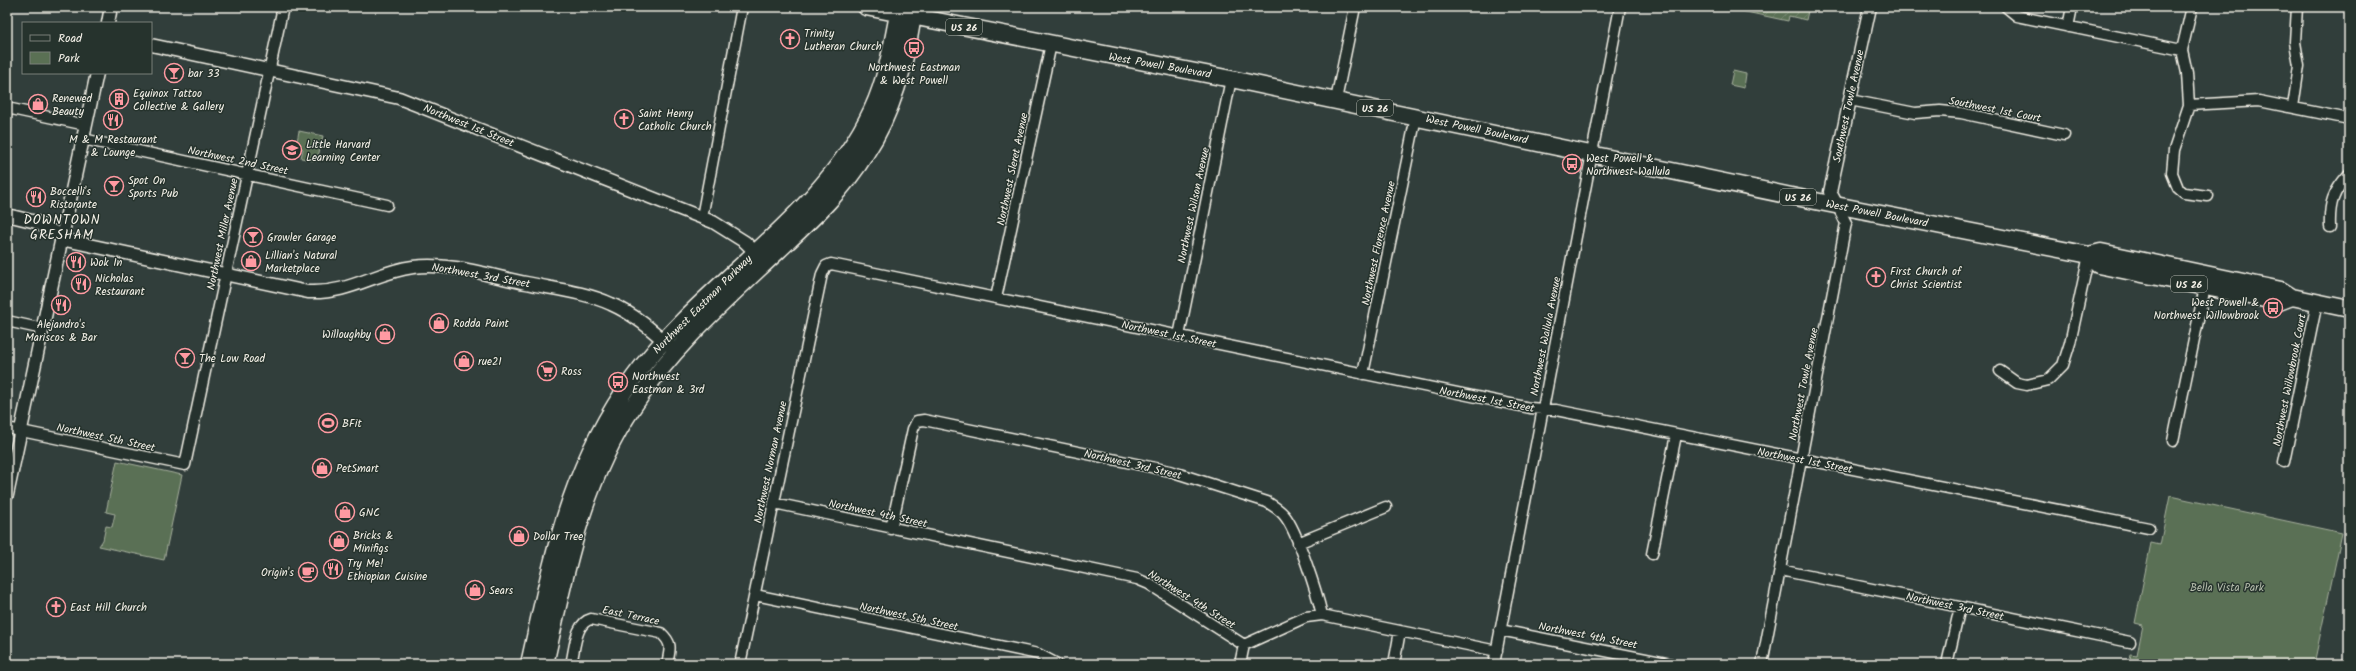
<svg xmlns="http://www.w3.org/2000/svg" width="2356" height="671" font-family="Kalam,sans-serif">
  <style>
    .green { fill: #5a7054; stroke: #a7b09e }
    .garden { fill: url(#garden-furrows); stroke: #a7b09e }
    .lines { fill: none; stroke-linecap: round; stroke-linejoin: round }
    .minor-casing { stroke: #f4f1e8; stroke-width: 13 }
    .tertiary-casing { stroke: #f4f1e8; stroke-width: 15 }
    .primary-casing { stroke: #f4f1e8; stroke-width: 19 }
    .minor { stroke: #26332d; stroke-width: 10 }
    .tertiary { stroke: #26332d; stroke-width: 12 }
    .primary { stroke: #26332d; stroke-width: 16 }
    .labels { text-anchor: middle; stroke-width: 3; stroke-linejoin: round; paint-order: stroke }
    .shield { fill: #26332d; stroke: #b6b8b0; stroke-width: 1 }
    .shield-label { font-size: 10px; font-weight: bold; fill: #f4f1e8 }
    .poi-label { font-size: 11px; fill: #f4f1e8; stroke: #26332d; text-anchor: start }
    .street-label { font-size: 11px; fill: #f4f1e8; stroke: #26332d }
    .park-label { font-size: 11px; fill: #b6bdad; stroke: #26332d }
    .quarter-label { font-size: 13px; letter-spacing: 1px; fill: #f4f1e8; stroke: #26332d }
  </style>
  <defs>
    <pattern id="garden-furrows" width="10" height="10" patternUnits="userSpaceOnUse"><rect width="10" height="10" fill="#5a7054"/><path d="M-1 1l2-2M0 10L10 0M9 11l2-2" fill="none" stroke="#72856d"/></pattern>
  </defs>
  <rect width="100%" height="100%" fill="#313e3b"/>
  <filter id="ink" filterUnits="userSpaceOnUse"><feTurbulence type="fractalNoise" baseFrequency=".025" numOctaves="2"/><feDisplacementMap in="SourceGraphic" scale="8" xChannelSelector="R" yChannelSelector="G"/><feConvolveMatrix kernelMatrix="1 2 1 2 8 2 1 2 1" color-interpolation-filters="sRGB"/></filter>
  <g filter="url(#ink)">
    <path class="green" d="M1733 71 1746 74 1744 88 1730 85Z
      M299 131 323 136 317 161 301 158 303 149 296 147Z
      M117 461 182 475 164 560 99 546 103 540 106 526 112 527 115 514 106 512Z
      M2170 496 2342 533 2314 664H2128L2130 654 2137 655 2143 625 2135 623 2151 543 2160 545Z"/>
    <path class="garden" d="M1732 7H1809L1806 20 1789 16 1788 21 1732 9Z"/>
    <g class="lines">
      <defs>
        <path id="minor" d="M2006 7 2017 16 2182 50
          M2192 7 2182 50 2187 73 2189 105 2174 150 2172 173 2178 188 2184 193 2208 196
          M2068 27 2072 7
          M1336 100 1355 7
          M1850 100 1915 113 1940 111 1961 113 2064 135
          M2189 105 2259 101 2349 119
          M2293 107 2299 66 2295 42 2297 7
          M7 108 86 125
          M83 139 387 205
          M702 217 742 7
          M2330 227C2329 203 2333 192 2349 174
          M996 298 1051 44
          M7 321 43 329
          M1179 336 1231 79
          M2000 371 2017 383 2027 385 2048 380 2063 365 2070 343 2089 255
          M1363 374 1416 117
          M7 428 185 465 283 7
          M2173 441 2206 282
          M2284 462 2317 302
          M774 503 1137 579 1149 584 1244 645 1306 617 1322 615 1497 651
          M891 529 913 429 917 421 924 420 1170 471 1267 502C1273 506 1279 509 1284 515 1297 530 1317 593 1322 615
          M1298 543 1386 507
          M1652 554 1676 435
          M1780 570 2130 642
          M755 595 1038 654 1057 664
          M1500 630 1671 664
          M571 664C575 649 575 623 591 619L661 633C673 644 670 649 667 664
          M740 664 822 274 826 266 831 264 1530 408 1556 410 2149 528
          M1240 664 1244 645
          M1394 664 1400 631
          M1494 664 1620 7
          M1762 664 1846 223 1837 205
          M1947 664 1960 607"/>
        <path id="tertiary" d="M108 23 111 7
          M151 45 399 98 713 222 745 242 762 259
          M1837 205 1830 192 1870 7
          M7 215 36 222 70 241 308 292C350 294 375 272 413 267 450 262 490 276 526 283 554 289 585 292 611 304 634 314 652 330 670 346
          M7 495 97 73"/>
        <path id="primary" d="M866 7 1231 79 1820 202 2089 255 2101 252 2281 290 2292 297 2349 309
          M2089 255 2098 265 2279 302 2292 297
          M529 664C553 558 568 468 634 377 704 281 821 219 872 110 886 80 892 46 898 14
          M545 664C565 575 581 485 633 407 672 347 727 299 779 250 811 220 843 191 866 153 893 112 905 65 913 16"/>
      </defs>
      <use href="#minor" class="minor-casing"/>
      <use href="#tertiary" class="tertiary-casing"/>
      <use href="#primary" class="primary-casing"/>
      <use href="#minor" class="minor"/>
      <use href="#tertiary" class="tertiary"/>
      <use href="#primary" class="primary"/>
    </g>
  </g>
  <defs>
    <symbol id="church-ring" viewBox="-11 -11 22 22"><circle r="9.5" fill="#26332d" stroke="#ff9aa2" stroke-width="1.5"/><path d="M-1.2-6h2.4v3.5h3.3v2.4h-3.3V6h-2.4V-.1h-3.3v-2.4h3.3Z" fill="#ff9aa2"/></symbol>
    <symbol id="bus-ring" viewBox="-11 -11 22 22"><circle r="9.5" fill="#26332d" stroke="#ff9aa2" stroke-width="1.5"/><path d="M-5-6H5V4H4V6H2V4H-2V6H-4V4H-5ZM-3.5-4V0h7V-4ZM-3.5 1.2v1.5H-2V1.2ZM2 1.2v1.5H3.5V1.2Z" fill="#ff9aa2"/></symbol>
    <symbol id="bar-ring" viewBox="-11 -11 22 22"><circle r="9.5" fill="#26332d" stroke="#ff9aa2" stroke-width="1.5"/><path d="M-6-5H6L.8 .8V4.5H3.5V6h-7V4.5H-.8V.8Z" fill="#ff9aa2"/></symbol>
    <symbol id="building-ring" viewBox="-11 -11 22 22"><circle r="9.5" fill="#26332d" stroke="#ff9aa2" stroke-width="1.5"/><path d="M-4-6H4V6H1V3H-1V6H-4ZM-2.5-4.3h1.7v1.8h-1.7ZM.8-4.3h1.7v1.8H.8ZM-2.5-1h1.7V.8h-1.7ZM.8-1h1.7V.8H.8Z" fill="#ff9aa2"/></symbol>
    <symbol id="shop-ring" viewBox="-11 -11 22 22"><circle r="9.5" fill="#26332d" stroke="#ff9aa2" stroke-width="1.5"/><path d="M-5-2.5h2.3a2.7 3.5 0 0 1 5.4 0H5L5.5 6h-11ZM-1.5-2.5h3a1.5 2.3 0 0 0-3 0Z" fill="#ff9aa2"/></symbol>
    <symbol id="restaurant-ring" viewBox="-11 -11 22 22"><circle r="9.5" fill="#26332d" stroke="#ff9aa2" stroke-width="1.5"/><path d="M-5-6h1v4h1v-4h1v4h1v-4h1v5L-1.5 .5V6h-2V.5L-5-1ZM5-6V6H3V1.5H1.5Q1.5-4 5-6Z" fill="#ff9aa2"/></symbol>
    <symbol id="school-ring" viewBox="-11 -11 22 22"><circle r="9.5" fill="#26332d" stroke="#ff9aa2" stroke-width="1.5"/><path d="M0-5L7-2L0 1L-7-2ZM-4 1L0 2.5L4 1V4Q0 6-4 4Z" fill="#ff9aa2"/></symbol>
    <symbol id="supermarket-ring" viewBox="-11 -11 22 22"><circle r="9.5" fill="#26332d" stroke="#ff9aa2" stroke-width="1.5"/><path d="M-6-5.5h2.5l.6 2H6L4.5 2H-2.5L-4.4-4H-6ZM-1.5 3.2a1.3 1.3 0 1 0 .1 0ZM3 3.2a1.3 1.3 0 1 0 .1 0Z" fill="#ff9aa2"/></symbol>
    <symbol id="stadium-ring" viewBox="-11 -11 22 22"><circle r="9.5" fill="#26332d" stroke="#ff9aa2" stroke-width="1.5"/><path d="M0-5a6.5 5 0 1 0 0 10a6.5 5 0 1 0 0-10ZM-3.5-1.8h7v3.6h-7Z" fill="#ff9aa2"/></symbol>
    <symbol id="cafe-ring" viewBox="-11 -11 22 22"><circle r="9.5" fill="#26332d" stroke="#ff9aa2" stroke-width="1.5"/><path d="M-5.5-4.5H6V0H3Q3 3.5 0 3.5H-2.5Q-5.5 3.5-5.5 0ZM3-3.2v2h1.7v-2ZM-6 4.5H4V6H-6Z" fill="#ff9aa2"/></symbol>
  </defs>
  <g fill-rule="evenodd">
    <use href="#church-ring" x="779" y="28" width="22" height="22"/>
    <use href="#bus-ring" x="903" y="37" width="22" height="22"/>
    <use href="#bar-ring" x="163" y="62" width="22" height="22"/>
    <use href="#building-ring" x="108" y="88" width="22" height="22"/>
    <use href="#shop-ring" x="27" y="93" width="22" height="22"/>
    <use href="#church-ring" x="613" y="108" width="22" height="22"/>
    <use href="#restaurant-ring" x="102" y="109" width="22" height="22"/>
    <use href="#school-ring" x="281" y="139" width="22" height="22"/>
    <use href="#bus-ring" x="1561" y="153" width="22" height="22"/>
    <use href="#bar-ring" x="103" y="175" width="22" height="22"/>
    <use href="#restaurant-ring" x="25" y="186" width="22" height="22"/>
    <use href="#bar-ring" x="242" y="226" width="22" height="22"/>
    <use href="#shop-ring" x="240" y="250" width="22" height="22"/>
    <use href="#restaurant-ring" x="65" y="251" width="22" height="22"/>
    <use href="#church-ring" x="1865" y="266" width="22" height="22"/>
    <use href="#restaurant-ring" x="70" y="273" width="22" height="22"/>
    <use href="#restaurant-ring" x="50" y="294" width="22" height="22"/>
    <use href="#bus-ring" x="2262" y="297" width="22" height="22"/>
    <use href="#shop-ring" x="428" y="312" width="22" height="22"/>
    <use href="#shop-ring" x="374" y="323" width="22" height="22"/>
    <use href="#bar-ring" x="174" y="347" width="22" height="22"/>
    <use href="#shop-ring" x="453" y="350" width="22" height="22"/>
    <use href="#supermarket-ring" x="536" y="360" width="22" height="22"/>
    <use href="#bus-ring" x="607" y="371" width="22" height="22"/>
    <use href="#stadium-ring" x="317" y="412" width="22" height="22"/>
    <use href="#shop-ring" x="311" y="457" width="22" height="22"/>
    <use href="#shop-ring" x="334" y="501" width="22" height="22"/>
    <use href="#shop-ring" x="508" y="525" width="22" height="22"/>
    <use href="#shop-ring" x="328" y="530" width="22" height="22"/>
    <use href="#restaurant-ring" x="322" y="558" width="22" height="22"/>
    <use href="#cafe-ring" x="297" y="561" width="22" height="22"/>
    <use href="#shop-ring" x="464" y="579" width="22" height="22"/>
    <use href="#church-ring" x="45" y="596" width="22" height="22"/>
  </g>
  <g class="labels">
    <g class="shield">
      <rect x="946" y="19" width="36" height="16" rx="3"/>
      <rect x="1357" y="100" width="36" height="16" rx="3"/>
      <rect x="1780" y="189" width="36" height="16" rx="3"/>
      <rect x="2171" y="276" width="36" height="16" rx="3"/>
    </g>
    <g class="shield-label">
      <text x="964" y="31">US 26</text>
      <text x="1375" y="112">US 26</text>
      <text x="1798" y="201">US 26</text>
      <text x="2189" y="288">US 26</text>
    </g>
    <g class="poi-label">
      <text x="804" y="37">Trinity<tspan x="804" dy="13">Lutheran Church</tspan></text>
      <text x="914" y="71" text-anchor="middle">Northwest Eastman<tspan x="914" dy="13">&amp; West Powell</tspan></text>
      <text x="188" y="77">bar 33</text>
      <text x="133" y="97">Equinox Tattoo<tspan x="133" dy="13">Collective &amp; Gallery</tspan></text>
      <text x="52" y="102">Renewed<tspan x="52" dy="13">Beauty</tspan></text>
      <text x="638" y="117">Saint Henry<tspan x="638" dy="13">Catholic Church</tspan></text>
      <text x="113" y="143" text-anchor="middle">M &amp; M Restaurant<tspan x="113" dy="13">&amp; Lounge</tspan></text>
      <text x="306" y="148">Little Harvard<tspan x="306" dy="13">Learning Center</tspan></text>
      <text x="1586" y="162">West Powell &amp;<tspan x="1586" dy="13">Northwest Wallula</tspan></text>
      <text x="128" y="184">Spot On<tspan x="128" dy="13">Sports Pub</tspan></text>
      <text x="50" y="195">Boccelli's<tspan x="50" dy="13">Ristorante</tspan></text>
      <text x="267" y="241">Growler Garage</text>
      <text x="265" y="259">Lillian's Natural<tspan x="265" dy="13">Marketplace</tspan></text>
      <text x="90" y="266">Wok In</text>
      <text x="1890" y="275">First Church of<tspan x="1890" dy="13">Christ Scientist</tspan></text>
      <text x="95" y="282">Nicholas<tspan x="95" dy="13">Restaurant</tspan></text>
      <text x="2259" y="306" text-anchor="end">West Powell &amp;<tspan x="2259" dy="13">Northwest Willowbrook</tspan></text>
      <text x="453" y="327">Rodda Paint</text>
      <text x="61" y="328" text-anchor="middle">Alejandro's<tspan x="61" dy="13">Mariscos &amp; Bar</tspan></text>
      <text x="371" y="338" text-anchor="end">Willoughby</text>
      <text x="199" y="362">The Low Road</text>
      <text x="478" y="365">rue21</text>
      <text x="561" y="375">Ross</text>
      <text x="632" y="380">Northwest<tspan x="632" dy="13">Eastman &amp; 3rd</tspan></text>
      <text x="342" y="427">BFit</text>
      <text x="336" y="472">PetSmart</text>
      <text x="359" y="516">GNC</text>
      <text x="353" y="539">Bricks &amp;<tspan x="353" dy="13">Minifigs</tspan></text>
      <text x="533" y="540">Dollar Tree</text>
      <text x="347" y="567">Try Me!<tspan x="347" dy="13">Ethiopian Cuisine</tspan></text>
      <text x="294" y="576" text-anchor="end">Origin's</text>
      <text x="489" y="594">Sears</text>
      <text x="70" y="611">East Hill Church</text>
    </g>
    <g class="street-label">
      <text transform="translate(1160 65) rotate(10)" y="4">West Powell Boulevard</text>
      <text transform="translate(1848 106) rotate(-78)" y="4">Southwest Towle Avenue</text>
      <text transform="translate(1995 109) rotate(11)" y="4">Southwest 1st Court</text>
      <text transform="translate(469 125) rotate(22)" y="4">Northwest 1st Street</text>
      <text transform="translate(1477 129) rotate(12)" y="4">West Powell Boulevard</text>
      <text transform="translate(238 160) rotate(12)" y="4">Northwest 2nd Street</text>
      <text transform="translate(1012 169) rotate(-78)" y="4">Northwest Sleret Avenue</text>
      <text transform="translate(1193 205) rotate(-78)" y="4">Northwest Wilson Avenue</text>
      <text transform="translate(1877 213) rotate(11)" y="4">West Powell Boulevard</text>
      <text transform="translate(222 234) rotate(-78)" y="4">Northwest Miller Avenue</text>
      <text transform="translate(1378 243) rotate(-78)" y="4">Northwest Florence Avenue</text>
      <text transform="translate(481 275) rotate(10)" y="4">Northwest 3rd Street</text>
      <text transform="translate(702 304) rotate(-45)" y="4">Northwest Eastman Parkway</text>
      <text transform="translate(1169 334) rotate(12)" y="4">Northwest 1st Street</text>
      <text transform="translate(1545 336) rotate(-79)" y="4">Northwest Wallula Avenue</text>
      <text transform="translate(2289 380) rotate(-79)" y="4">Northwest Willowbrook Court</text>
      <text transform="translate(1803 384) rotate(-79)" y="4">Northwest Towle Avenue</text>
      <text transform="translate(1487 399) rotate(11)" y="4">Northwest 1st Street</text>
      <text transform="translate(106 437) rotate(12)" y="4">Northwest 5th Street</text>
      <text transform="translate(1805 460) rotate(11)" y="4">Northwest 1st Street</text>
      <text transform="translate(770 462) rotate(-78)" y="4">Northwest Norman Avenue</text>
      <text transform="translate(1133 464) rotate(13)" y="4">Northwest 3rd Street</text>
      <text transform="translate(878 513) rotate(12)" y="4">Northwest 4th Street</text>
      <text transform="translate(1192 599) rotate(32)" y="4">Northwest 4th Street</text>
      <text transform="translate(1955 606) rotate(12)" y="4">Northwest 3rd Street</text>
      <text transform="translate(631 615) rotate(12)" y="4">East Terrace</text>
      <text transform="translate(909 616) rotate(12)" y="4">Northwest 5th Street</text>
      <text transform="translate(1588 635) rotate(11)" y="4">Northwest 4th Street</text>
    </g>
    <g class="park-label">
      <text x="2227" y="591">Bella Vista Park</text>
    </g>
    <g class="quarter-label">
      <text x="62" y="224">DOWNTOWN<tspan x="62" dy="15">GRESHAM</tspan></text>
    </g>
  </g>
  <rect width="2356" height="671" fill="none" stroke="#26332d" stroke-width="24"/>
  <rect x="12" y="12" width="2332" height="647" fill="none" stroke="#f4f1e8" stroke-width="1.5" filter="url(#ink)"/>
  <rect x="22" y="22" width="130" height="52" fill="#26332d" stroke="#787f78"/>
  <rect x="30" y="35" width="20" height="6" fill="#26332d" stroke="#787f78"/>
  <text x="58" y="42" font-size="12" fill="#f4f1e8">Road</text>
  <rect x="30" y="52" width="20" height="12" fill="#5a7054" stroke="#787f78"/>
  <text x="58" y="62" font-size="12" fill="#f4f1e8">Park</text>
</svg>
